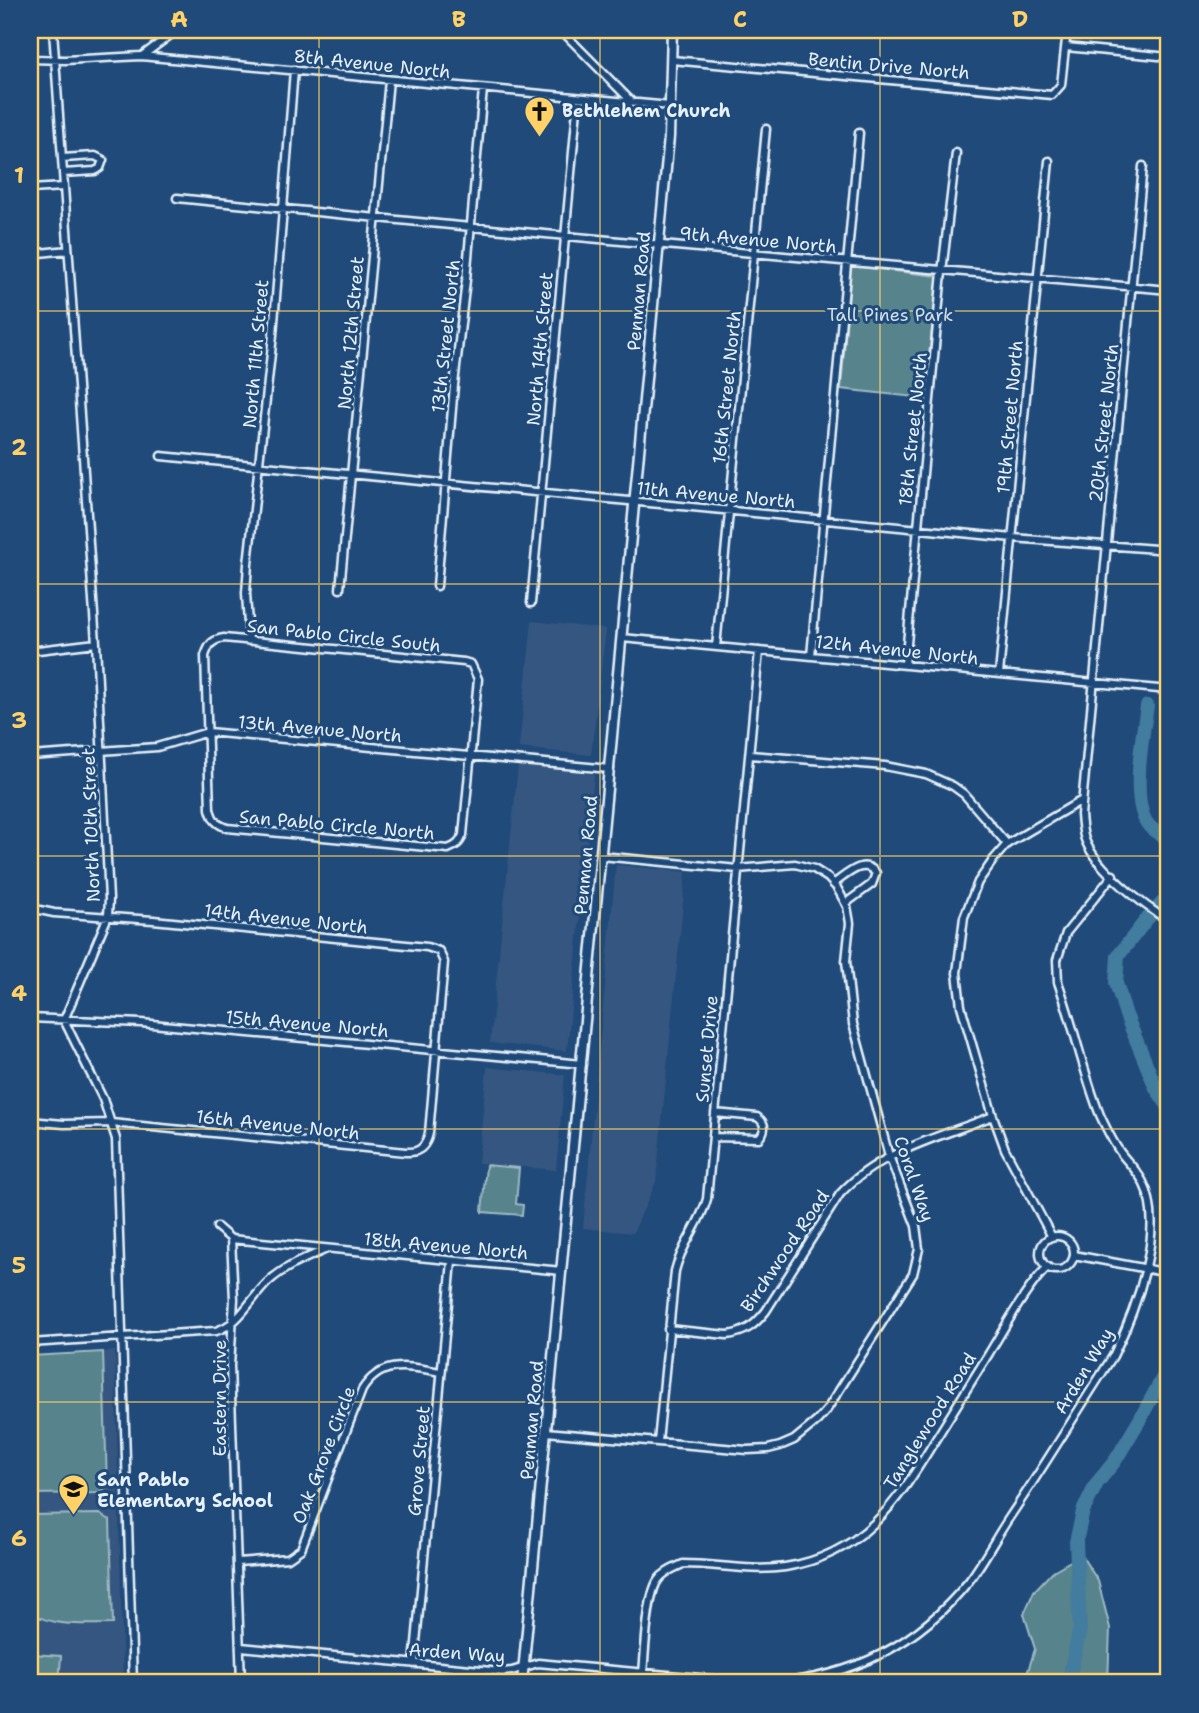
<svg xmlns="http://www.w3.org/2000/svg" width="1199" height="1713" font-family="'Shantell Sans',sans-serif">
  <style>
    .built { fill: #365781 }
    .green { fill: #56838c; stroke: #9fbac2; stroke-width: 2 }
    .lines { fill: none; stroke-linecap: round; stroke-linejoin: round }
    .river { stroke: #437b9e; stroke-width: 14 }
    .minor-casing { stroke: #e8f1f8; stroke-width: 11 }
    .tertiary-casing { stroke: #e8f1f8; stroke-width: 13 }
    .minor { stroke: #1f4a7a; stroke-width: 6 }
    .tertiary { stroke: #1f4a7a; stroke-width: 8 }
    .grid { fill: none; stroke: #ffd166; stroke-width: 2; stroke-opacity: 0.55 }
    .labels { text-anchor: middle; stroke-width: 6; stroke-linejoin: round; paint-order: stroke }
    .street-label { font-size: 18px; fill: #e8f1f8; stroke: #1f4a7a }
    .poi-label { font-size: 18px; font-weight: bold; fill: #e8f1f8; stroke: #1f4a7a; text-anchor: start }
    .park-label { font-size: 18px; fill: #d2e0e8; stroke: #1f4a7a }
    .neatline { fill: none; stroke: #ffd166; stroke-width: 2.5 }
    .grid-label { font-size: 23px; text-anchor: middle; font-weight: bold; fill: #ffd166 }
  </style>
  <rect width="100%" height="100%" fill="#1f4a7a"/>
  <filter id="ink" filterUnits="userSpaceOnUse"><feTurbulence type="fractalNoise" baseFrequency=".0143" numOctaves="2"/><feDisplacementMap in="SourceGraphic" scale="14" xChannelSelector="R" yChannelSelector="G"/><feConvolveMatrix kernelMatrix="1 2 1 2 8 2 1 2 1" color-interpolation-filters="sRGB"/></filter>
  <g filter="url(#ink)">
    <path class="built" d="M532 621 606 629 591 755 519 748Z
      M518 766 594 774 567 1051 490 1043Z
      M616 865 686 872 656 1182 633 1233 583 1228Z
      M487 1067 565 1075 556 1170 478 1163Z
      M115 1351 123 1681 85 1678V1683H30V1356Z"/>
    <path class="green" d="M851 266 938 276 924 398 841 389Z
      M486 1165 519 1168 516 1204 523 1205 522 1215 482 1212Z
      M103 1352 107 1487 101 1493 30 1494V1356Z
      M100 1514 110 1520 113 1624C85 1624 54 1627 30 1613V1515Z
      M1081 1555 1098 1581 1110 1628 1108 1683H1024L1035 1649 1024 1614 1034 1591 1053 1571Z
      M30 1654 61 1656 59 1683H30Z"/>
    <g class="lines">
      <path class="river" d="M1147 706C1143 734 1129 806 1150 827 1155 832 1163 836 1169 840
        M1169 896 1146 920 1118 956 1116 983 1126 1015 1156 1088 1169 1107
        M1068 1683 1080 1629 1076 1542 1083 1511 1097 1483 1115 1461 1139 1421 1169 1366"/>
      <defs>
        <path id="minor" d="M53 30 96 643 109 899 108 916 64 1020 103 1099 116 1139 133 1683
          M561 30 633 103
          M1066 47 1169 57
          M142 56 177 30
          M30 59 65 60 141 56 670 106
          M672 60 1052 95 1061 85 1067 30
          M62 158 95 156 103 160 100 168 95 171 63 173
          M1143 166 1081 815C1082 824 1082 833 1086 842 1098 870 1143 905 1169 921
          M30 189 64 187
          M177 198C508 232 838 261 1169 290
          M30 254 68 250
          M161 456 1013 538 1169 550
          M437 586 454 385 466 280 483 89
          M340 589 389 80
          M531 603 578 98
          M224 638 464 662 471 664 478 679 463 835C460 843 456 846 448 849L227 828C216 824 213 820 210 809L205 656C209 644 212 640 224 638Z
          M622 638 1169 690
          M249 641 246 593 248 564 273 335 294 70
          M716 647 766 129
          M30 651 96 643
          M811 656 859 133
          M905 665 942 272 956 153
          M999 674 1049 161
          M750 755 885 766 926 774 953 786 964 794 1007 844
          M30 756 157 747 208 732 610 769
          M833 884C847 875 863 857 876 873L872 884 846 903
          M30 908 54 913 153 920 427 947 439 951 444 962 429 1133C426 1146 420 1153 406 1152L111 1123 64 1124 30 1121
          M30 1018 141 1023 582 1064
          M713 1137 759 1138C766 1130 766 1123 757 1117L715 1113
          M217 1227 231 1239
          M1040 1253a17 17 0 1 1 34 0a17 17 0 1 1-34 0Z
          M1052 1237 1005 1149 993 1116 961 1006 957 973 964 917 978 882 994 859 1007 844 1082 800
          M231 1239 234 1299 230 1366 241 1683
          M231 1239 562 1271
          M1074 1255 1169 1273
          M668 1329 727 1335C745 1333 755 1325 766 1311L840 1194C879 1151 940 1137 993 1116
          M30 1343 216 1331C240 1324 250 1299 268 1282 284 1267 306 1258 327 1249
          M546 1432 747 1450 768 1449 780 1446 794 1440 817 1421 826 1411 913 1274 919 1249 916 1226 889 1156 853 1024 846 961 850 923 847 906 837 888 828 878 814 869 795 864 738 869 601 856
          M658 1442 675 1271C681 1245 700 1225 707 1199L759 651
          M238 1562 288 1558 301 1549 362 1390C382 1358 410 1367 441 1372
          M241 1647 502 1672 512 1671 538 1663 754 1683
          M414 1664 452 1261
          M643 1674C645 1653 647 1592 659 1579 665 1571 675 1568 683 1564 717 1564 751 1572 785 1567 862 1555 897 1503 934 1442 952 1413 970 1384 988 1355 1002 1332 1029 1283 1048 1267
          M771 1683C852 1678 918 1645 969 1581 984 1561 995 1539 1009 1518 1045 1465 1078 1410 1113 1356 1135 1312 1167 1229 1143 1182 1137 1170 1128 1163 1120 1152 1112 1141 1106 1128 1100 1115 1083 1072 1074 1026 1058 982L1057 960 1066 933 1113 875"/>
        <path id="tertiary" d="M522 1683 669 137 672 30"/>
      </defs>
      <use href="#minor" class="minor-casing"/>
      <use href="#tertiary" class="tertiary-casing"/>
      <use href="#minor" class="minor"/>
      <use href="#tertiary" class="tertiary"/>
    </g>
  </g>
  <path class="grid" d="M319 30V1683M600 30V1683M880 30V1683M30 311H1169M30 584H1169M30 856H1169M30 1129H1169M30 1402H1169"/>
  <defs>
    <symbol id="church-pin" viewBox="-11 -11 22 30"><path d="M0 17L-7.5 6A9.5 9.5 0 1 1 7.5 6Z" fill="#ffd166" stroke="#1f4a7a"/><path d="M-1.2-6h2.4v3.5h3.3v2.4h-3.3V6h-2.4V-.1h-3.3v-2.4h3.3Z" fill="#111"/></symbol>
    <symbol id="school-pin" viewBox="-11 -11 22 30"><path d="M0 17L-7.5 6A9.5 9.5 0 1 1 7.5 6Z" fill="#ffd166" stroke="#1f4a7a"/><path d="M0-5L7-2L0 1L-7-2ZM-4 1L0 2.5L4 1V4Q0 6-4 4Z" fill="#111"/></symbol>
  </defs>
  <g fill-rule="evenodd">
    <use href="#church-pin" x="522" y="94" width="35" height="47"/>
    <use href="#school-pin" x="56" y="1472" width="35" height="47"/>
  </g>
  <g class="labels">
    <g class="street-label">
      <text transform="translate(372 64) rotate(6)" y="6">8th Avenue North</text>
      <text transform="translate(889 66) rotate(5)" y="6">Bentin Drive North</text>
      <text transform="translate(758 240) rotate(5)" y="6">9th Avenue North</text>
      <text transform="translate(639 291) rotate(-85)" y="6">Penman Road</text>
      <text transform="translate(351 333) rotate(-85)" y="6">North 12th Street</text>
      <text transform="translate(446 336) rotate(-84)" y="6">13th Street North</text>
      <text transform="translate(540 349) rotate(-85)" y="6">North 14th Street</text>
      <text transform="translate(256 354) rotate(-85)" y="6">North 11th Street</text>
      <text transform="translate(727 387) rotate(-84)" y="6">16th Street North</text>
      <text transform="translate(1010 417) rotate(-85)" y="6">19th Street North</text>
      <text transform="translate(1104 423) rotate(-84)" y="6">20th Street North</text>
      <text transform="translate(913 429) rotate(-84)" y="6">18th Street North</text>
      <text transform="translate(716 495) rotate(5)" y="6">11th Avenue North</text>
      <text transform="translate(344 636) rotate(6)" y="6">San Pablo Circle South</text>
      <text transform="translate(897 650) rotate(6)" y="6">12th Avenue North</text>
      <text transform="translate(320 729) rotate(5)" y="6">13th Avenue North</text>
      <text transform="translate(91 825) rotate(-92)" y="6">North 10th Street</text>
      <text transform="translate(337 825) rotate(5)" y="6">San Pablo Circle North</text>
      <text transform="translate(586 855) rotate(-85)" y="6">Penman Road</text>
      <text transform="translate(286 919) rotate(6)" y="6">14th Avenue North</text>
      <text transform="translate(307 1024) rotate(5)" y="6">15th Avenue North</text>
      <text transform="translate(707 1049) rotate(-85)" y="6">Sunset Drive</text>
      <text transform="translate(278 1125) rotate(6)" y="6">16th Avenue North</text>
      <text transform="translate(914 1179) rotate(71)" y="6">Coral Way</text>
      <text transform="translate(446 1246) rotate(5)" y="6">18th Avenue North</text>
      <text transform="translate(785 1251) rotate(-56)" y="6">Birchwood Road</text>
      <text transform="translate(1084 1371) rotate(-59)" y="6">Arden Way</text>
      <text transform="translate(220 1398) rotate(-90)" y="6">Eastern Drive</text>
      <text transform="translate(532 1420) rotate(-85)" y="6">Penman Road</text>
      <text transform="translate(930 1421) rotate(-58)" y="6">Tanglewood Road</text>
      <text transform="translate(324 1455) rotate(-69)" y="6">Oak Grove Circle</text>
      <text transform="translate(419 1461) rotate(-85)" y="6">Grove Street</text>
      <text transform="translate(457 1653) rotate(4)" y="6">Arden Way</text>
    </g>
    <g class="poi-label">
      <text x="562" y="117">Bethlehem Church</text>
      <text x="97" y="1486">San Pablo<tspan x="97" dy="21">Elementary School</tspan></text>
    </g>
    <g class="park-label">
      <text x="890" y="321">Tall Pines Park</text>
    </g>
  </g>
  <rect width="1199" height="1713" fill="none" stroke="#1f4a7a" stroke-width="77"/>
  <rect x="38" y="38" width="1122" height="1636" class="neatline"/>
  <g class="grid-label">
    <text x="179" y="27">A</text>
    <text x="459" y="27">B</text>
    <text x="740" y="27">C</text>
    <text x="1020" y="27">D</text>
    <text x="19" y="183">1</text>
    <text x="19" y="455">2</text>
    <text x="19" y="728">3</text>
    <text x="19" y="1001">4</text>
    <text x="19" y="1273">5</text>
    <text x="19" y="1546">6</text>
  </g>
</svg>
